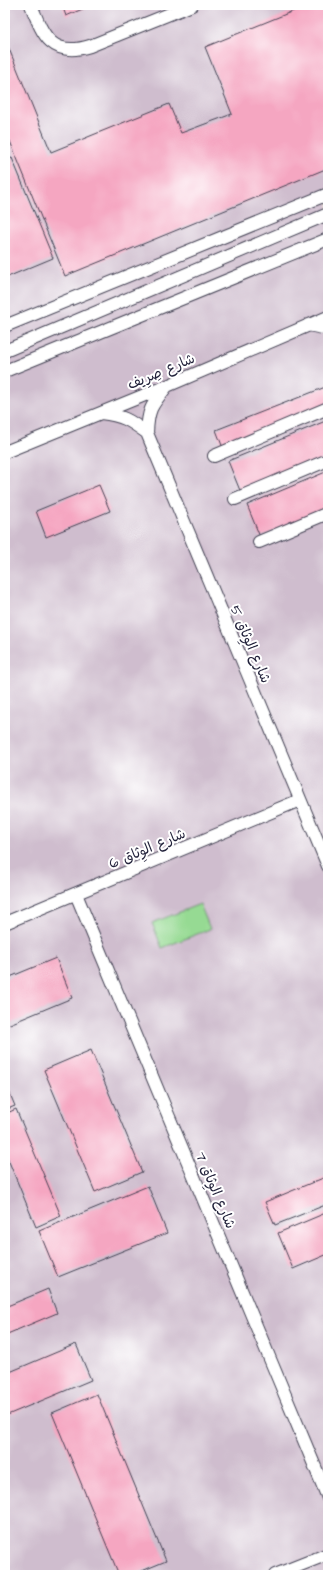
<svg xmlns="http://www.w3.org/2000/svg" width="333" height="1580" font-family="'Architects Daughter','Playpen Sans Arabic',sans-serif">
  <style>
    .industrial { fill: #cfbdce }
    .green { fill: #96da93; stroke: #5c7e67 }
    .building { fill: #f5a6c1 }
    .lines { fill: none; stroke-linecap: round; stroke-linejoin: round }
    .minor-casing { stroke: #424052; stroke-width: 14 }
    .minor { stroke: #fff; stroke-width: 12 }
    .labels { text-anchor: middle; stroke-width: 4; stroke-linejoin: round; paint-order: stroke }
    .street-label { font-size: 14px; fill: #22223b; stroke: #fff }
  </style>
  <rect width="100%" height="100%" fill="#fff"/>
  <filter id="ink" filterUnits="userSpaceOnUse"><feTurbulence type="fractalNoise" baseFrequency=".025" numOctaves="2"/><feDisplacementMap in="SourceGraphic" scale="8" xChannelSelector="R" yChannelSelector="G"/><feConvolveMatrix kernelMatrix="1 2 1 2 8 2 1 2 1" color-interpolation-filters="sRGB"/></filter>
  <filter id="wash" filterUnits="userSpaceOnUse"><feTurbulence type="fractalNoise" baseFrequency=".012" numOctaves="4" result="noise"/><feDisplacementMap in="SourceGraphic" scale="16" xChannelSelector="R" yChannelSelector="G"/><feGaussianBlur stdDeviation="0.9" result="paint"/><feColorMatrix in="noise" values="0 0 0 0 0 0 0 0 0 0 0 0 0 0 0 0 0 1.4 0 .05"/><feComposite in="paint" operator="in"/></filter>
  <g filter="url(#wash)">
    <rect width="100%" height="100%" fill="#f6e9d4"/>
    <path class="industrial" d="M5 5H328V1575H5Z"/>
    <path class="green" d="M200 904 210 929 162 948 152 923Z"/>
    <g id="blocks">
      <path class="building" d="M62 5H92L66 16Z
        M308 5H325L328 13V168L65 276 5 129V39L51 152 169 104 181 133 232 114 205 47Z
        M12 158 53 258 5 278V160Z
        M328 386V407L223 448 216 430Z
        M328 420V457L241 493 228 461Z
        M328 471V509L260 537 247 505Z
        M99 485 110 511 46 537 36 511Z
        M56 958 72 998 5 1026V979Z
        M91 1050 142 1172 95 1192 44 1070Z
        M5 1082 15 1106 5 1110Z
        M16 1109 61 1216 36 1227 5 1152V1114Z
        M328 1176V1204L275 1225 265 1202Z
        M148 1186 167 1233 58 1277 39 1231Z
        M328 1212V1254L293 1269 278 1233Z
        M48 1289 57 1313 5 1335V1307Z
        M76 1344 91 1380 5 1416V1374Z
        M97 1394 166 1561 132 1575H119L52 1413Z"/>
    </g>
  </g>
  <g filter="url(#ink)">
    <use href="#blocks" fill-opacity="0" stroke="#424052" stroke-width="1"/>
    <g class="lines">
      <defs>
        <path id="minor" d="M31 5C43 35 51 58 90 46L192 5
          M308 325 328 329
          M5 326 328 194
          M5 351 328 214
          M5 371 328 239
          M167 386C152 405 148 408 147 433L328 866
          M101 413C124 416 129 420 147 433
          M5 452 167 386 328 317
          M214 456 328 408
          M235 499 328 460
          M259 542 328 513
          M76 894 328 1498
          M5 923 300 800
          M275 1575 328 1554"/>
      </defs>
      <use href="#minor" class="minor-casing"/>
      <use href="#minor" class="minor"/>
    </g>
  </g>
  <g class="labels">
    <g class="street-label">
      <text transform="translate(161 371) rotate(-23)" y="5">شارع صِرِيف</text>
      <text transform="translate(251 644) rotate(67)" y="5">شارع الوِثاق 5</text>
      <text transform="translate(147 848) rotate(-23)" y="5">شارع الوِثاق 6</text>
      <text transform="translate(216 1190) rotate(67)" y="5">شارع الوِثاق 7</text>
    </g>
  </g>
  <rect width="333" height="1580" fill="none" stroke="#fff" stroke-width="20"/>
</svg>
